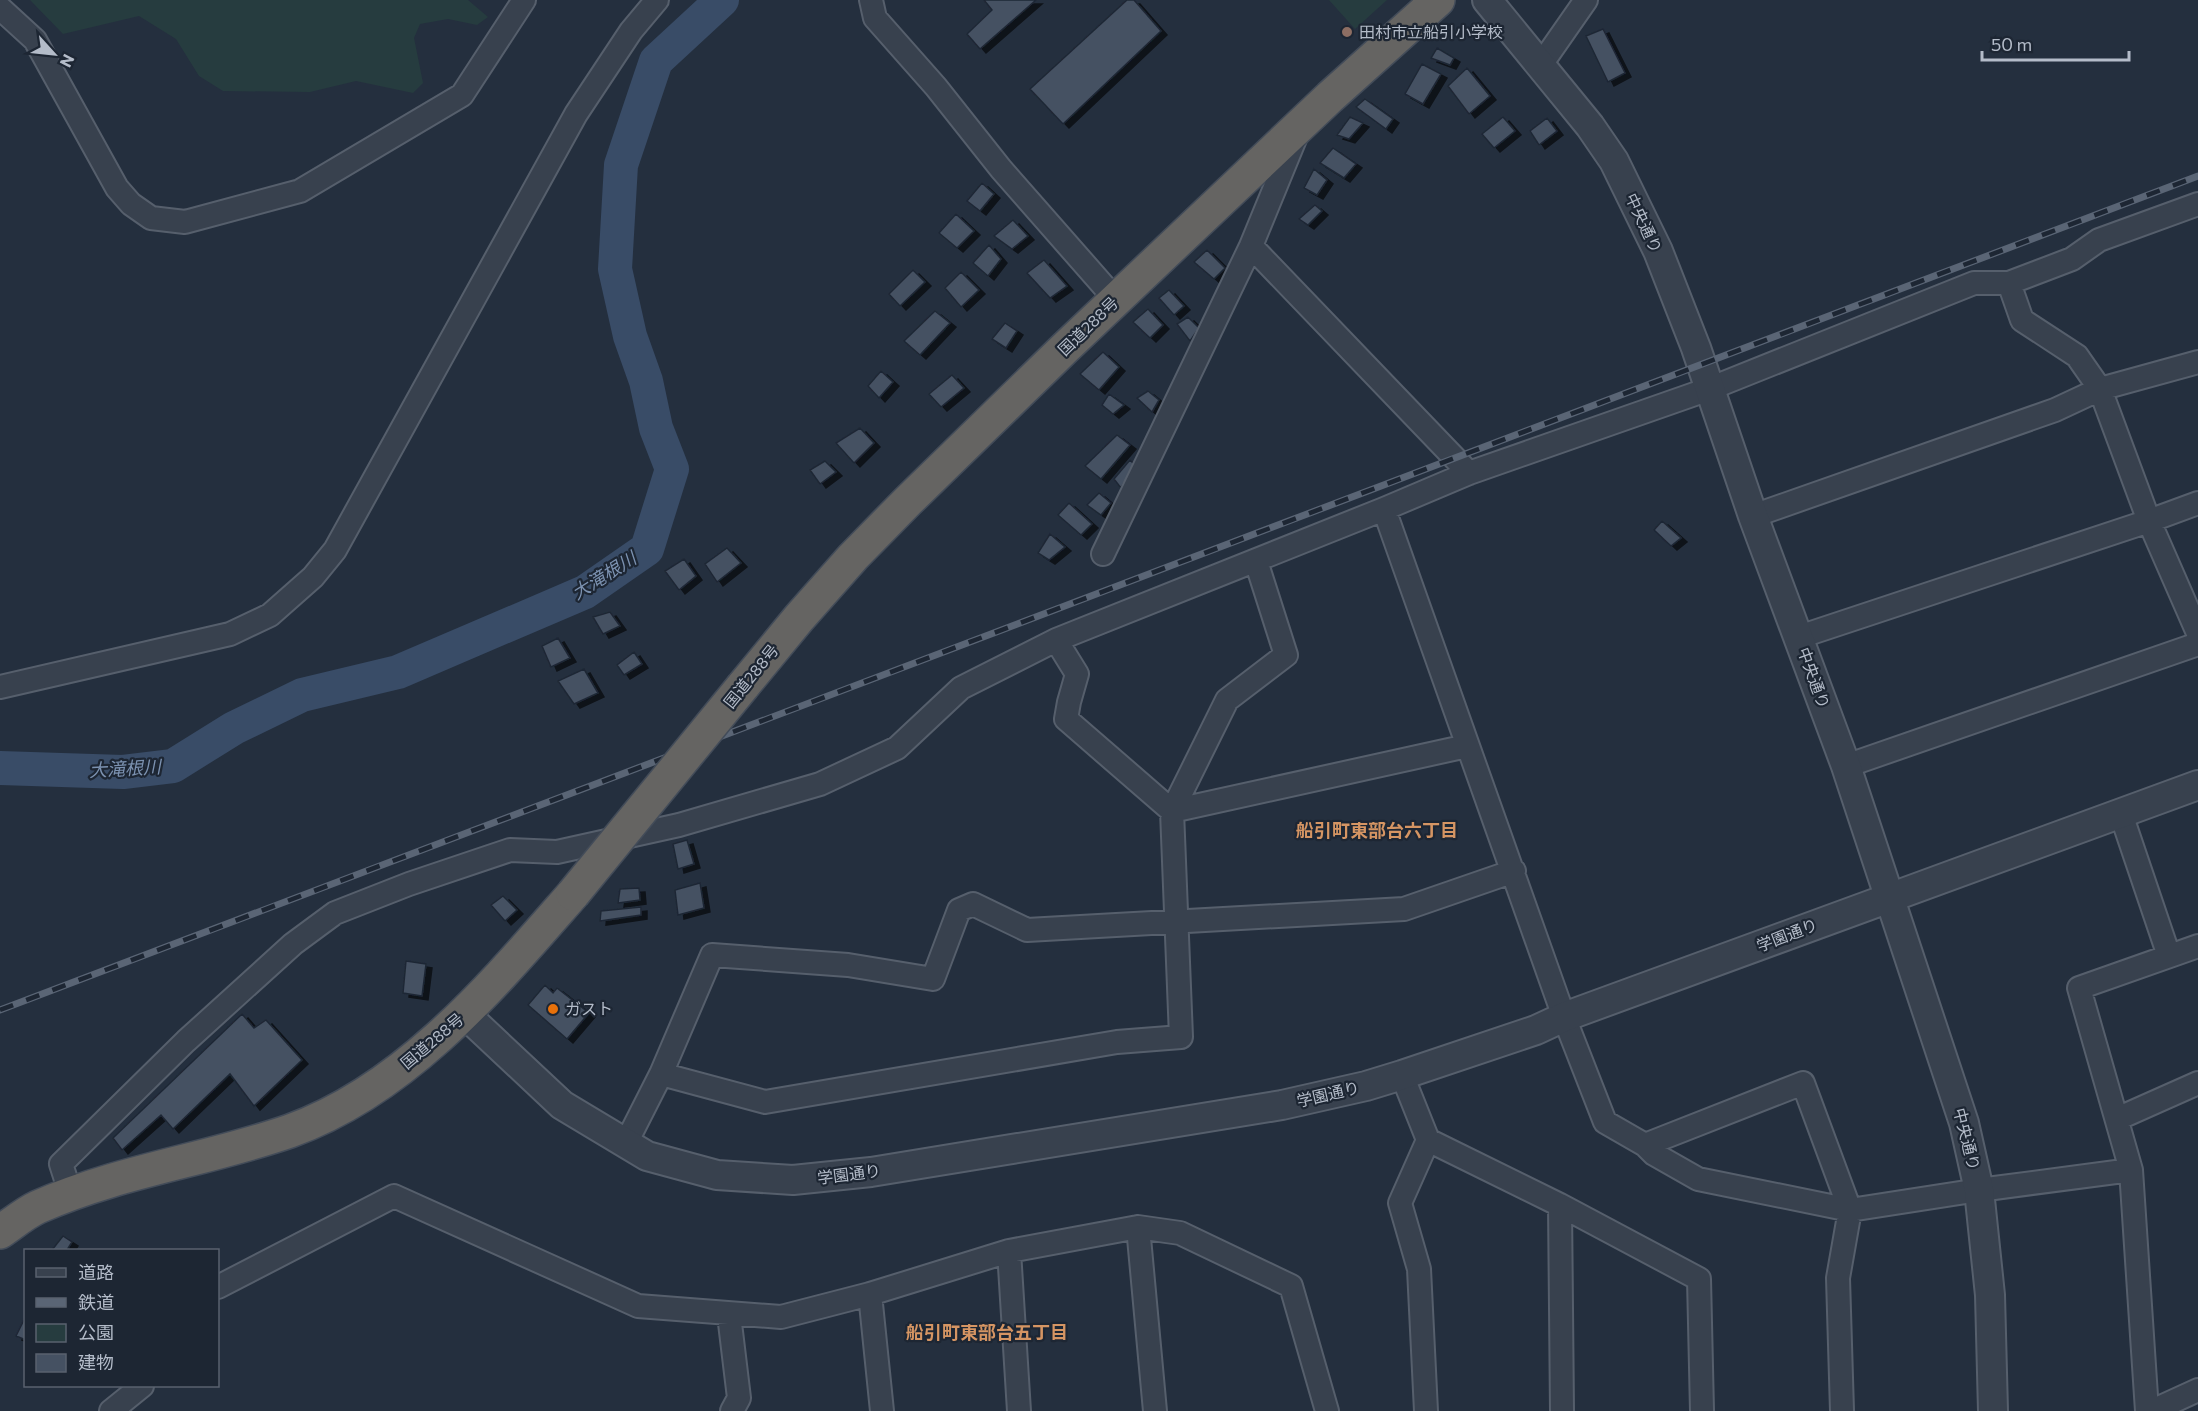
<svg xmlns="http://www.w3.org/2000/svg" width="2198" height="1411" font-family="Commissioner,'Noto Sans JP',sans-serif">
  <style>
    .green { fill: #263c3f }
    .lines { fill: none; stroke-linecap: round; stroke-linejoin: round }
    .river { stroke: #394c67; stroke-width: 34 }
    .building { fill: #455162; stroke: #1f2835; stroke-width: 1.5; filter: url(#shadow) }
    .minor-casing { stroke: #565f6c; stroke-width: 26 }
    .tertiary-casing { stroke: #565f6c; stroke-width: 32 }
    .trunk-casing { stroke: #434c59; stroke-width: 36 }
    .minor { stroke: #38414e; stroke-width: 22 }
    .tertiary { stroke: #38414e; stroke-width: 28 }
    .trunk { stroke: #656462; stroke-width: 33 }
    .rail-casing { stroke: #5a6575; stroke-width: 7 }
    .rail { stroke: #1d2633; stroke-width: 4.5; stroke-dasharray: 14; stroke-linecap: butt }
    .trunk-bridge-casing { stroke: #434c59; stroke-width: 36; stroke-linecap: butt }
    .trunk-bridge { stroke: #656462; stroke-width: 33 }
    .education-dot { fill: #8d6e63; stroke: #1d2633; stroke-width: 2 }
    .food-dot { fill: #e8710a; stroke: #1d2633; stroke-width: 2 }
    .labels { text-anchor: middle; stroke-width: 4.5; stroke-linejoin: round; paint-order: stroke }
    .poi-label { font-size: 16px; fill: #b4bcc9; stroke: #1d2633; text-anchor: start }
    .street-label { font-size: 16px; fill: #b4bcc9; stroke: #1d2633 }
    .water-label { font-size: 18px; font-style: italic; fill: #7c92b1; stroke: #1d2633 }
    .neighbourhood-label { font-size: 18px; font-weight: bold; fill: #d59563; stroke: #1d2633 }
  </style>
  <defs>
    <filter id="shadow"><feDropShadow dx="6" dy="4" stdDeviation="0" flood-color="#0009"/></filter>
  </defs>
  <rect width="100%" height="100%" fill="#242f3e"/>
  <path class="green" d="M30 0H468L488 17 477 25 448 19 420 24 414 38 423 83 413 93 356 81 310 92 223 91 199 76 176 39 139 16 63 34Z
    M1329 0H1387L1355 29Z"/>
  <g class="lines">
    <path class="river" d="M0 768 123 772 173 766 234 728 302 695 398 672 585 592 647 549 672 469 656 428 646 381 630 336 615 269 621 165 656 61 722 0"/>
  </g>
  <path class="building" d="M984 0H1036L980 49 967 34 992 10Z
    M1127 0H1134L1161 31 1063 124 1030 89Z
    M1603 29 1625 73 1608 82 1586 36Z
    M1437 48 1454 58 1450 65 1431 58Z
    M1422 64 1441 74 1423 104 1405 94Z
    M1467 68 1490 96 1469 114 1448 86Z
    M1365 99 1393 119 1386 129 1356 107Z
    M1350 117 1363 123 1349 139 1337 135Z
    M1503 117 1515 131 1494 148 1482 134Z
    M1547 118 1557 131 1539 145 1530 131Z
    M1333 148 1356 164 1344 178 1320 163Z
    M1314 169 1327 180 1317 195 1304 188Z
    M982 183 994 194 980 211 967 201Z
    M1315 205 1322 211 1308 225 1299 219Z
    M956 214 974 231 957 248 939 233Z
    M1013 220 1028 236 1012 249 994 236Z
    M989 245 1001 259 988 276 973 263Z
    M1207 250 1225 268 1214 279 1194 262Z
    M1044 260 1067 286 1050 298 1027 273Z
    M913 270 925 282 900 306 889 294Z
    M961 272 979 290 961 307 945 288Z
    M1169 290 1184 306 1174 315 1159 298Z
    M1148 309 1163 325 1150 338 1133 322Z
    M935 311 950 323 920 355 904 341Z
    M1188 317 1199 328 1190 341 1177 324Z
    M1005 323 1017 331 1006 348 992 339Z
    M1103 352 1119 367 1099 390 1080 374Z
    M881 371 893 382 879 398 868 386Z
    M952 375 964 388 941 407 929 394Z
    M1148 391 1159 400 1152 412 1137 398Z
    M1109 394 1124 405 1113 414 1102 405Z
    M860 428 874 443 854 463 836 443Z
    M1117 435 1130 445 1101 479 1085 466Z
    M1130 460 1135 465 1121 488 1114 479Z
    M825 461 836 472 820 484 810 470Z
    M1099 493 1111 503 1101 515 1087 505Z
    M1069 503 1092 524 1081 535 1058 515Z
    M1662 521 1681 538 1671 546 1654 530Z
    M1050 534 1065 547 1049 560 1038 553Z
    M727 548 741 563 717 582 705 564Z
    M684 559 696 576 679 590 665 571Z
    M610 612 620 626 603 634 593 617Z
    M558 638 570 658 551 667 542 646Z
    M634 652 642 664 624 675 617 665Z
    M584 669 598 693 574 704 558 681Z
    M687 840 694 864 678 869 673 844Z
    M700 883 704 908 678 915 675 890Z
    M639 888 640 900 618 903 620 889Z
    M503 896 517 910 505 921 491 905Z
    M641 907V915L600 921 601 911Z
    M406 961 426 964 422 996 403 993Z
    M545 985 553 993 557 988 589 1013 567 1039 528 1005Z
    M242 1014 254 1028 266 1020 302 1060 254 1106 230 1074 173 1129 161 1115 122 1150 113 1138Z
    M63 1236 72 1242 67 1250H52Z
    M26 1316V1340L16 1336Z"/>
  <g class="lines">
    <defs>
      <path id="minor" d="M871 0 875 18 936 87 1001 169 1116 300
        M0 8 35 40 117 188 131 204 151 218 185 222 300 191 462 95 524 0
        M1540 66 1586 0
        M1251 246 1469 473
        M2009 283 2022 320 2077 356 2100 389 2149 521 2198 633
        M1384 509 1564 1017 1605 1122 1645 1145 1654 1154 1698 1179 1850 1210 1979 1190 2131 1170
        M1753 516 2055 410 2100 389 2198 362
        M1103 554 1251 246 1297 134
        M1799 637 2149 521 2198 503
        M1056 640 1077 674 1069 702 1066 719 1172 811
        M0 687 230 634 270 615 313 577 335 550 576 114 631 31 657 0
        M1846 766 2198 644
        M1172 811 1467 746
        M2121 814 2169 956
        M661 1074 765 1102 1117 1042 1181 1037 1172 811 1227 700 1286 655 1256 561
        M1402 1075 1428 1140
        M2117 1119 2198 1083
        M625 1145 661 1074 712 955 848 965 933 979 959 910 973 904 1027 930 1404 909 1514 871
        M1645 1145 1803 1083 1850 1210 1838 1278 1842 1411
        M71 1195 61 1164 186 1041 293 944 335 913 409 884 510 850 557 852 679 825 820 784 897 748 961 688 1056 640 1384 509 1469 473 1709 389 1974 283H2009L2072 259 2099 240 2198 204
        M1560 1205 1562 1411
        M1138 1227 1155 1411
        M1009 1251 1019 1411
        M218 1287 394 1196 638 1306 781 1317 870 1294 1009 1251 1138 1227 1180 1233 1291 1286 1327 1411
        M870 1294 882 1411
        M729 1315 739 1398 732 1411
        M111 1411 142 1386
        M1426 1411 1419 1269 1400 1203 1428 1140 1560 1205 1699 1279 1702 1411
        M2147 1411 2131 1170 2079 988 2198 946
        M2152 1411 2198 1390"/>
      <path id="tertiary" d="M1487 0 1590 126 1614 161 1658 251 1696 348 1753 516 1846 766 1964 1123 1979 1190 1990 1295 1993 1411
        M465 1014 562 1105 647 1156 717 1175 793 1180 871 1172 1282 1105 1366 1086 1402 1075 1536 1030 1564 1017 2198 785"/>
      <path id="trunk" d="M743 686 799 618 853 557 908 501 1065 348 1330 97 1438 0
        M0 1232C12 1224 25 1213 38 1207 119 1171 207 1160 290 1131 407 1089 494 984 573 894"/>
    </defs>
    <use href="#minor" class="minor-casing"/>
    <use href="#tertiary" class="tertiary-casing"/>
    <use href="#trunk" class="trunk-casing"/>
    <use href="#minor" class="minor"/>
    <use href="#tertiary" class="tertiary"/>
    <use href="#trunk" class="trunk"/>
    <defs>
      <path id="rail" d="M0 1010 2198 176"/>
    </defs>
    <use href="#rail" class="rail-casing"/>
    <use href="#rail" class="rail"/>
    <defs>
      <path id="trunk-bridge" d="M573 894 743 686"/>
    </defs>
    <use href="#trunk-bridge" class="trunk-bridge-casing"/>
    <use href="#trunk-bridge" class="trunk-bridge"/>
  </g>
  <circle class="education-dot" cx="1347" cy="32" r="6"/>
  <circle class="food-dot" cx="553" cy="1009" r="6"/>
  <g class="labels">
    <g class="poi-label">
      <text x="1359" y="38">田村市立船引小学校</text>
      <text x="565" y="1015">ガスト</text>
    </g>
    <g class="street-label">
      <text transform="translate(1644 223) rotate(65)" y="6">中央通り</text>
      <text transform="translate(1088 326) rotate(-44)" y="6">国道288号</text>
      <text transform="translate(751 676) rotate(-51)" y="6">国道288号</text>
      <text transform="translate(1814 678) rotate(70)" y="6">中央通り</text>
      <text transform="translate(1787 935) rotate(-21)" y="6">学園通り</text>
      <text transform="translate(432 1041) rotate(-40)" y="6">国道288号</text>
      <text transform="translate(1328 1094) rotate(-13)" y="6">学園通り</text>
      <text transform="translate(1967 1139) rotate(76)" y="6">中央通り</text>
      <text transform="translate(849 1174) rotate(-7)" y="6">学園通り</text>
    </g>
    <g class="water-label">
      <text transform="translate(604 576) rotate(-32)" y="6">大滝根川</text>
      <text transform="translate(125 769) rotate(-3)" y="6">大滝根川</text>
    </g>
    <g class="neighbourhood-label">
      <text x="1377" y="837">船引町東部台六丁目</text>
      <text x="987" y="1339">船引町東部台五丁目</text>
    </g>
  </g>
  <rect x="24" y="1249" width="195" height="138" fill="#1d2633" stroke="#59626f" stroke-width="1.5"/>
  <rect x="36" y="1268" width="30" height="9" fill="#38414e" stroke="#59626f" stroke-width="1.5"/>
  <text x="78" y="1279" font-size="18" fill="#b4bcc9">道路</text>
  <rect x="36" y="1298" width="30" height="9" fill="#5a6575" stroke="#59626f" stroke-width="1.5"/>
  <text x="78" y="1309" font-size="18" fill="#b4bcc9">鉄道</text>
  <rect x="36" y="1324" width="30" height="18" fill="#263c3f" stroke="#59626f" stroke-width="1.5"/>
  <text x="78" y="1339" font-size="18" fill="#b4bcc9">公園</text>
  <rect x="36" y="1354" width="30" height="18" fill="#455162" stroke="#59626f" stroke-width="1.5"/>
  <text x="78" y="1369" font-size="18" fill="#b4bcc9">建物</text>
  <g transform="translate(54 54) rotate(117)" stroke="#1d2633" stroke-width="4.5" paint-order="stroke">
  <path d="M0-4.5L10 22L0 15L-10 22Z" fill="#b4bcc9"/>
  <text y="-9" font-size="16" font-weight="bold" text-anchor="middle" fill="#b4bcc9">N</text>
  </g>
  <path d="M1982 51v9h147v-9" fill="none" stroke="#b4bcc9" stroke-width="3"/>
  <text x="1991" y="51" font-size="18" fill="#b4bcc9" stroke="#1d2633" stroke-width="4.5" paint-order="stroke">50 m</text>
</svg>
